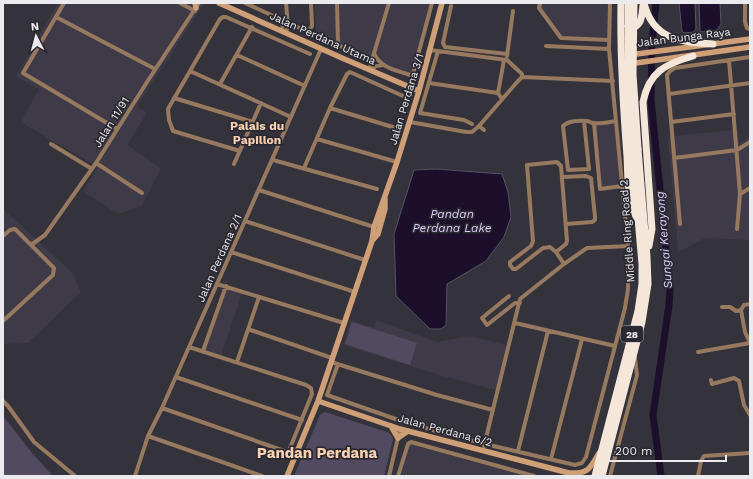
<svg xmlns="http://www.w3.org/2000/svg" width="753" height="479" font-family="'Work Sans',sans-serif">
  <style>
    .built { fill: #3f3a47 }
    .green { fill: #524a60 }
    .water { fill: #1b0f2b; stroke: #595166 }
    .lines { fill: none; stroke-linecap: round; stroke-linejoin: round }
    .river { stroke: #1b0f2b; stroke-width: 7 }
    .street { stroke: #977960; stroke-width: 4 }
    .secondary { stroke: #cf9f77; stroke-width: 5.5 }
    .highway { stroke: #f5e6da; stroke-width: 7 }
    .highway-bridge { stroke: #f5e6da; stroke-width: 7 }
    .labels { text-anchor: middle; stroke-width: 3.5; stroke-linejoin: round; paint-order: stroke }
    .shield { fill: #2a2830; stroke: #b1b0b6; stroke-width: 1 }
    .shield-label { font-size: 10px; font-weight: bold; fill: #ebeaef }
    .street-label { font-size: 11px; fill: #ebeaef; stroke: #2a2830 }
    .neighbourhood-label { font-size: 12px; font-weight: bold; fill: #f7d1b2; stroke: #2a2830 }
    .water-label { font-size: 12px; font-style: italic; fill: #decdfe; stroke: #2a2830 }
    .district-label { font-size: 15px; font-weight: bold; fill: #f7d1b2; stroke: #2a2830 }
  </style>
  <rect width="100%" height="100%" fill="#34323a"/>
  <path class="built" d="M58 3 204 4 137 106 147 113 127 145 161 168 142 206 118 214 83 191 98 167 20 122 39 90 16 76Z
    M315 3H430L412 72 410 73 384 64 316 35Z
    M541 3H609L608 38 562 37 540 7Z
    M615 123 621 185 601 187 595 124Z
    M738 129 739 143 750 137V240L705 238 678 252 668 137Z
    M3 209 72 272 81 292 28 343 3 344Z
    M227 289 242 293 221 356 205 350Z
    M351 320 374 328 376 320 437 342 469 336 507 345 496 390 443 376 343 345Z
    M412 444 470 461 530 476H400L409 445Z"/>
  <path class="green" d="M352 322 417 343 410 365 345 344Z
    M325 412 390 433 393 439 384 476H294L320 415Z
    M3 416 32 453 53 476H3Z"/>
  <path class="water" d="M679 3H695L696 29 694 32 684 33 682 31Z
    M699 3H720L721 24 717 30 702 32 700 31Z
    M436 169 502 174 508 192 511 217 504 237 486 261 447 284 446 325 441 329H430L396 296 394 234 414 170Z"/>
  <g class="lines">
    <path class="river" d="M656 3 652 44 651 100 670 289 669 305 653 415 661 476"/>
    <path class="street" d="M64 3 23 73 117 129
      M180 3 195 11
      M245 3 306 31 310 29 312 26 311 3
      M286 3 288 26 286 33
      M337 3 338 44 340 46 372 60
      M540 3 539 8 561 38 609 40
      M745 3V22L747 28 750 29
      M451 6 443 43 445 47 507 54
      M56 17 155 69
      M282 31 283 24 286 22
      M546 46 609 49
      M430 50 507 60 522 74V77
      M438 51 420 113 464 120 472 124
      M374 53C380 68 396 70 410 75L413 74 432 3
      M237 55 305 86
      M507 56 513 11
      M729 60 740 194 737 229
      M369 70 389 3
      M370 70 376 66 383 65
      M190 71 291 117
      M522 77 613 81
      M429 83 498 93 502 99
      M220 84 252 27
      M498 93 504 60
      M669 94 750 83
      M174 98 253 122
      M330 108 396 128
      M584 121 589 169 568 170 563 126C568 121 579 120 587 121 589 121 591 123 593 123 600 124 609 122 616 121
      M410 122 466 132H472L479 126 518 81 522 77
      M671 122 734 114
      M594 123 600 189 622 186
      M479 126 484 130
      M317 139 397 162
      M51 144 92 169
      M240 151 173 131 169 120 168 109 220 19 223 17H226L310 54
      M674 158 737 150 750 142
      M273 160 377 189
      M96 163 142 193
      M234 164 261 103
      M304 168 330 108 347 74 350 72 403 96
      M563 177 586 176 591 178 595 217V220L592 222 566 224
      M259 190 374 227
      M740 194 750 188
      M245 221 365 260
      M680 224 667 75 670 71 675 68 750 57
      M3 236 10 230 15 229 54 268 53 275 3 321
      M31 245 45 235 96 163 147 82 199 3
      M231 252 355 292
      M556 252 566 244 567 241 561 166 557 162 527 165 533 241 531 246 510 262V265L513 269H516L543 248 550 247 556 252 564 264
      M217 284 344 323
      M509 296 482 318 487 325 515 303H520
      M750 304 744 305 741 310 745 332 750 343
      M722 307H730L736 311 741 310
      M515 323 615 346
      M248 329 332 358
      M189 347 306 385 311 388 312 394 288 453
      M203 351 226 286
      M698 352 750 343
      M237 362 259 297
      M331 362 437 395 493 410
      M338 364 327 395 407 423 485 444 575 465 582 463 586 457 625 308 628 289V246L609 49 610 3
      M176 377 302 420
      M711 380 712 384 734 378 739 381 744 405 750 415
      M3 401 8 406 34 442 75 476
      M162 408 296 455
      M148 436 262 476
      M484 446 520 299 564 264 587 248 628 246
      M518 451 548 331
      M551 459 582 339
      M135 476 148 436 162 408 321 49
      M389 476 400 429
      M398 476 408 444 411 442 534 476
      M610 476 637 375 635 358
      M698 476 701 461 704 456 750 453"/>
    <path class="secondary" d="M195 3 196 8
      M219 3 342 58 419 91
      M629 55 750 39
      M629 64 750 47
      M372 241 374 227 397 162 419 91 442 3
      M318 401 400 429 569 473C588 474 590 469 599 453
      M391 426 398 438 408 431
      M287 476 318 401 372 241 378 234 385 209V199"/>
    <path class="highway" d="M621 3C620 54 623 105 627 156 628 174 627 203 637 218
      M644 3C653 40 681 42 713 44
      M628 26C642 30 642 15 643 5
      M649 246 652 229 643 102C649 72 665 64 693 56
      M595 476 638 311 642 284V264L632 149
      M602 476 642 322 648 284 647 257 638 149"/>
    <path class="highway-bridge" d="M628 3V75L632 149
      M634 3 633 74 638 149"/>
  </g>
  <g class="labels">
    <rect class="shield" x="621" y="326" width="22" height="16" rx="3"/>
    <g class="shield-label">
      <text x="632" y="338">28</text>
    </g>
    <g class="street-label">
      <text transform="translate(684 37) rotate(-7)" y="4">Jalan Bunga Raya</text>
      <text transform="translate(323 38) rotate(24)" y="4">Jalan Perdana Utama</text>
      <text transform="translate(406 99) rotate(-73)" y="4">Jalan Perdana 3/1</text>
      <text transform="translate(111 122) rotate(-58)" y="4">Jalan 11/91</text>
      <text transform="translate(627 231) rotate(-94)" y="4">Middle Ring Road 2</text>
      <text transform="translate(219 258) rotate(-66)" y="4">Jalan Perdana 2/1</text>
      <text transform="translate(445 430) rotate(15)" y="4">Jalan Perdana 6/2</text>
    </g>
    <g class="neighbourhood-label">
      <text x="257" y="130">Palais du<tspan x="257" dy="14">Papillon</tspan></text>
    </g>
    <g class="water-label">
      <text x="452" y="218">Pandan<tspan x="452" dy="14">Perdana Lake</tspan></text>
      <text transform="translate(664 240) rotate(-95)" y="4">Sungai Kerayong</text>
    </g>
    <g class="district-label">
      <text x="317" y="458">Pandan Perdana</text>
    </g>
  </g>
  <rect width="753" height="479" fill="none" stroke="#ebeaef" stroke-width="8"/>
  <g transform="translate(36 36) rotate(354)" stroke="#2a2830" stroke-width="3" paint-order="stroke">
  <path d="M0-3L7 15L0 10L-7 15Z" fill="#ebeaef"/>
  <text y="-6" font-size="11" font-weight="bold" text-anchor="middle" fill="#ebeaef">N</text>
  </g>
  <path d="M609 455v6h117v-6" fill="none" stroke="#ebeaef" stroke-width="2"/>
  <text x="615" y="455" font-size="12" fill="#ebeaef" stroke="#2a2830" stroke-width="3" paint-order="stroke">200 m</text>
</svg>
